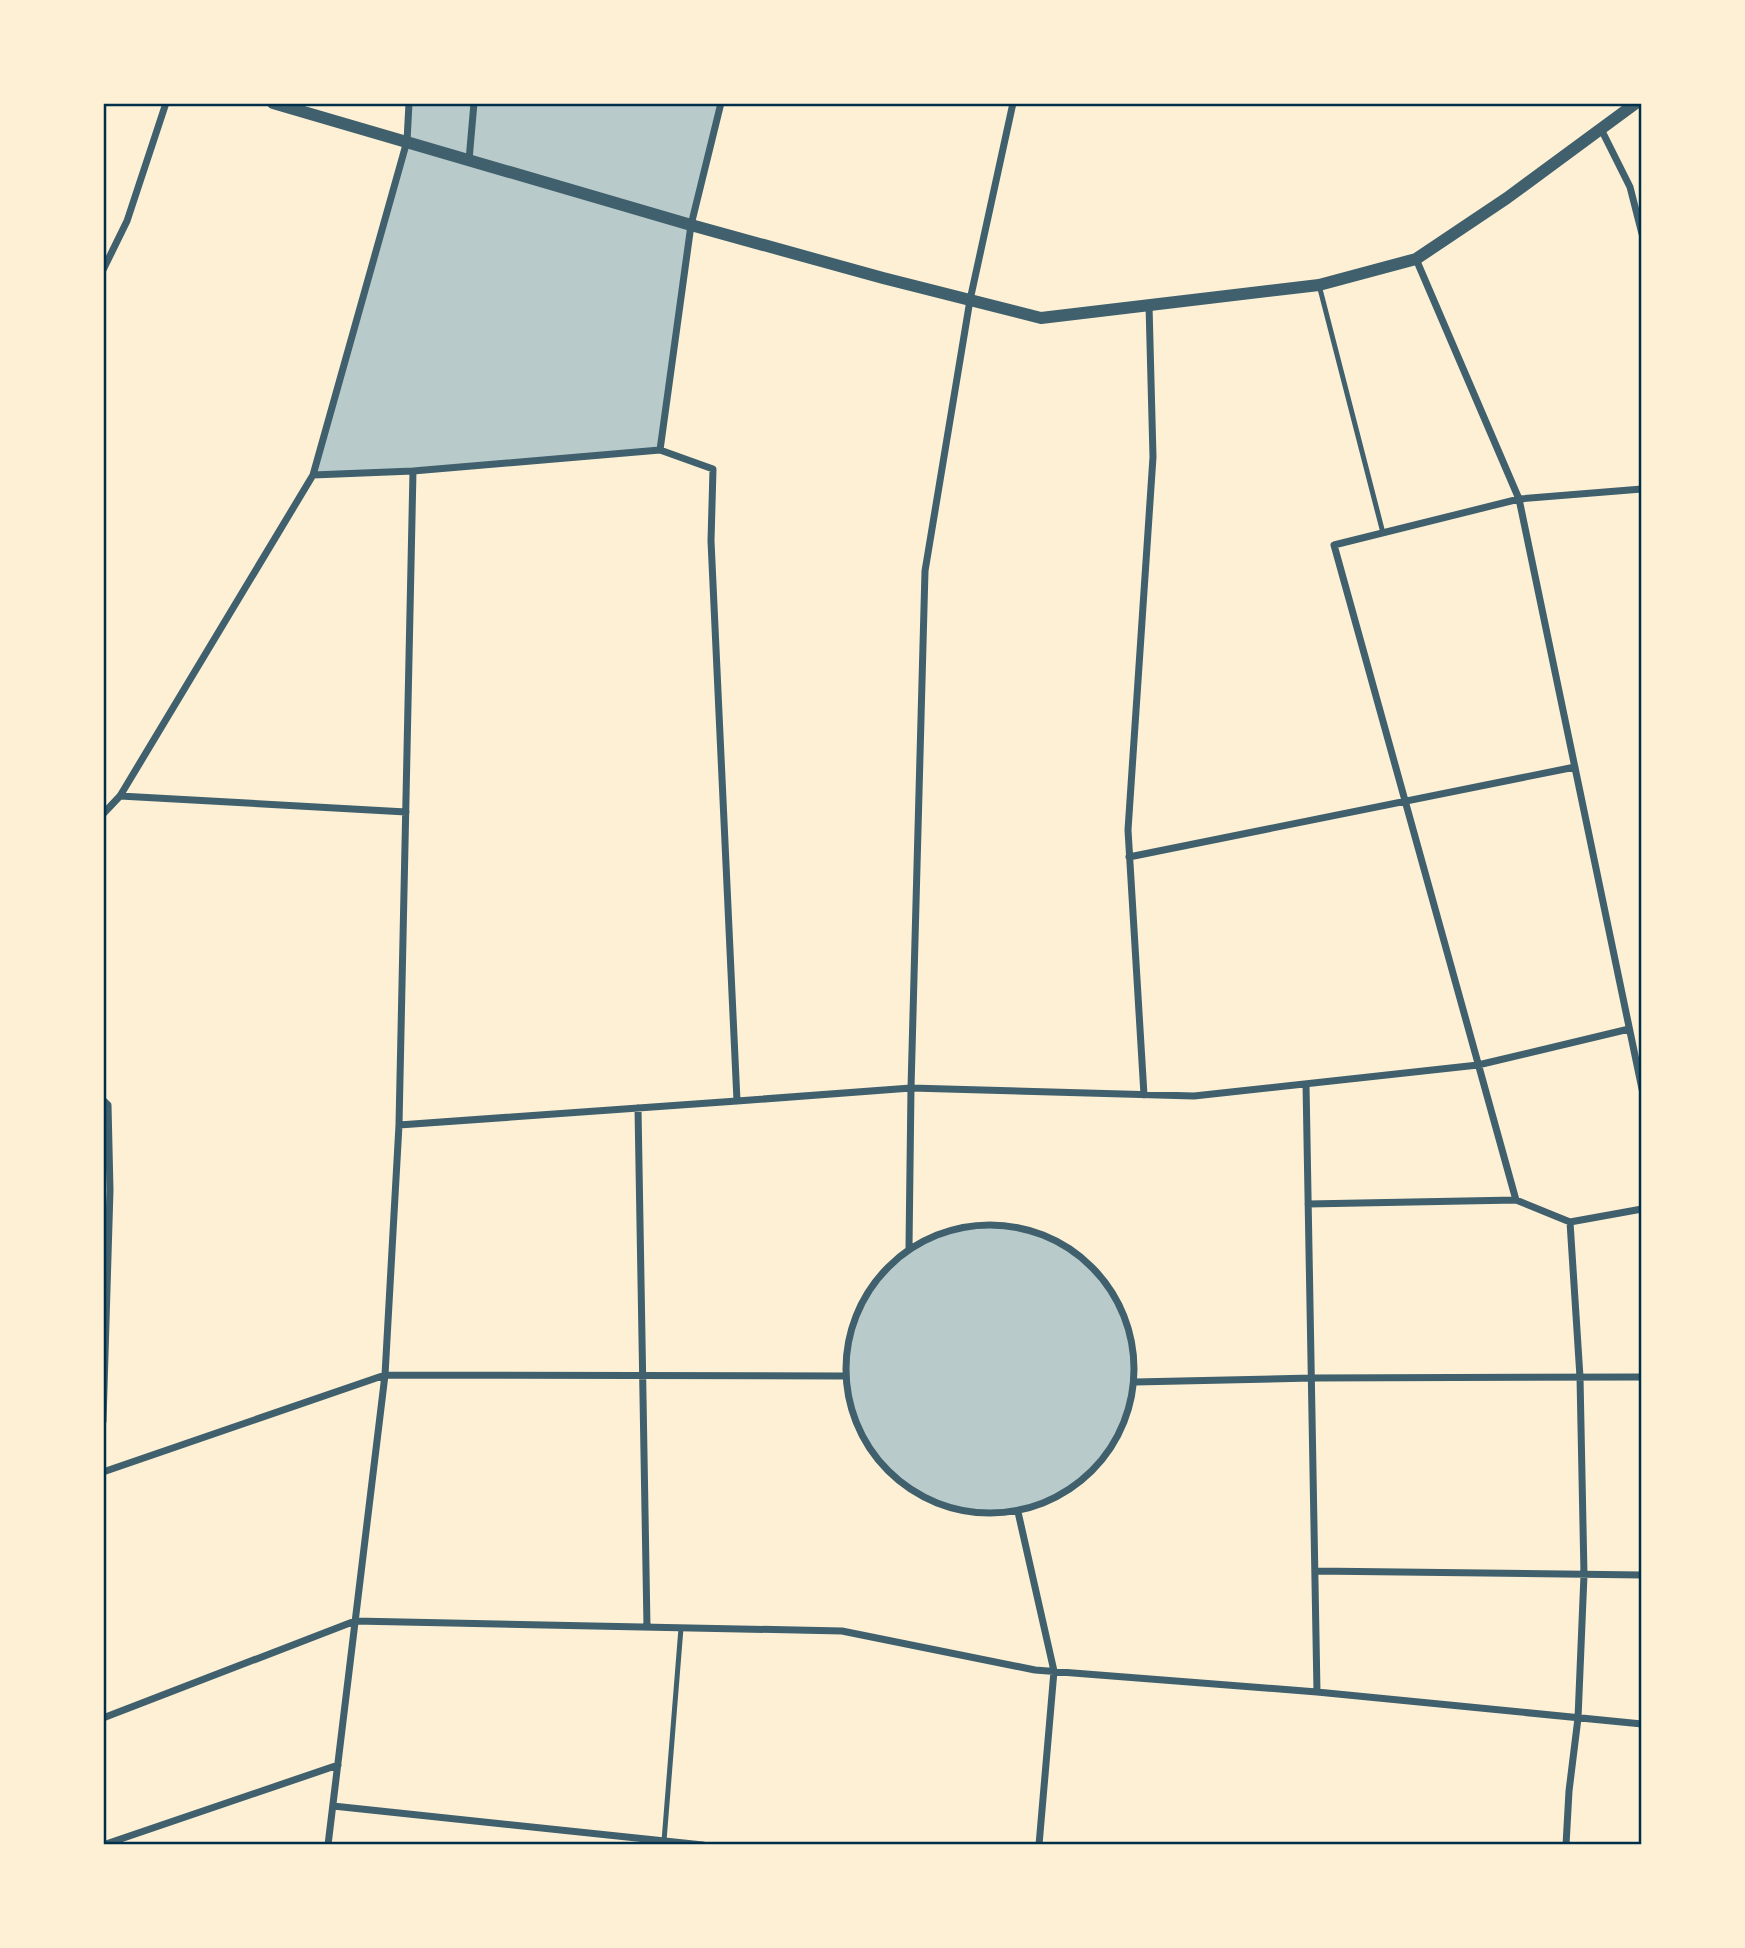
<svg xmlns="http://www.w3.org/2000/svg" width="1745" height="1948" font-family="Signika,sans-serif">
  <style>
    .green { fill: #b9caca }
    .lines { fill: none; stroke-linecap: round; stroke-linejoin: round }
    .service { stroke: #3f606c; stroke-width: 5 }
    .minor { stroke: #3f606c; stroke-width: 7 }
    .tertiary { stroke: #3f606c; stroke-width: 12 }
    .neatline { fill: none; stroke: #003049; stroke-width: 2.5 }
  </style>
  <rect width="100%" height="100%" fill="#fdf0d5"/>
  <path class="green" d="M409 103H721L691 225 660 450 313 475 407 141Z
    M846 1368a144 144 0 1 1 288 0a144 144 0 1 1-288 0Z"/>
  <g class="lines">
    <path class="service" d="M1319 285 1383 533
      M664 1841 681 1628"/>
    <path class="minor" d="M1601 129 1630 187 1642 234
      M469 160 474 103
      M1416 259 1519 499 1642 1089
      M103 270 127 221 166 103
      M413 471 660 450
      M313 475 413 471 399 1125 385 1375 328 1845
      M120 796 406 812
      M103 814 120 796 313 475 407 141 409 103
      M1129 857 1575 767
      M1306 1084 1317 1692
      M1144 1095 1128 830 1153 457 1149 305
      M103 1100 108 1105 110 1190 103 1421
      M737 1101 911 1088 1194 1096 1478 1065 1629 1029
      M638 1108 647 1627
      M399 1125 737 1101 711 541 713 469 660 450 691 225 721 103
      M1516 1200 1334 545 1519 499 1642 489
      M1308 1204 1516 1200 1570 1222 1642 1209
      M846 1369a144 144 0 1 1 288 0a144 144 0 1 1-288 0Z
      M909 1247 911 1088 925 571 970 300 1013 103
      M1135 1382 1312 1378 1642 1377
      M103 1472 385 1375 845 1376
      M1018 1512 1054 1671 1039 1845
      M1315 1571 1642 1575
      M103 1718 355 1621 842 1631 1035 1670 1317 1692 1642 1724
      M333 1806 703 1845
      M103 1845 338 1765
      M1566 1845 1569 1791 1578 1718 1584 1575 1580 1377 1570 1222"/>
    <path class="tertiary" d="M273 103 691 225 883 278 1041 318 1319 285 1416 259 1507 198 1636 103"/>
  </g>
  <rect width="1745" height="1948" fill="none" stroke="#fdf0d5" stroke-width="210"/>
  <rect x="105" y="105" width="1535" height="1738" class="neatline"/>
</svg>
